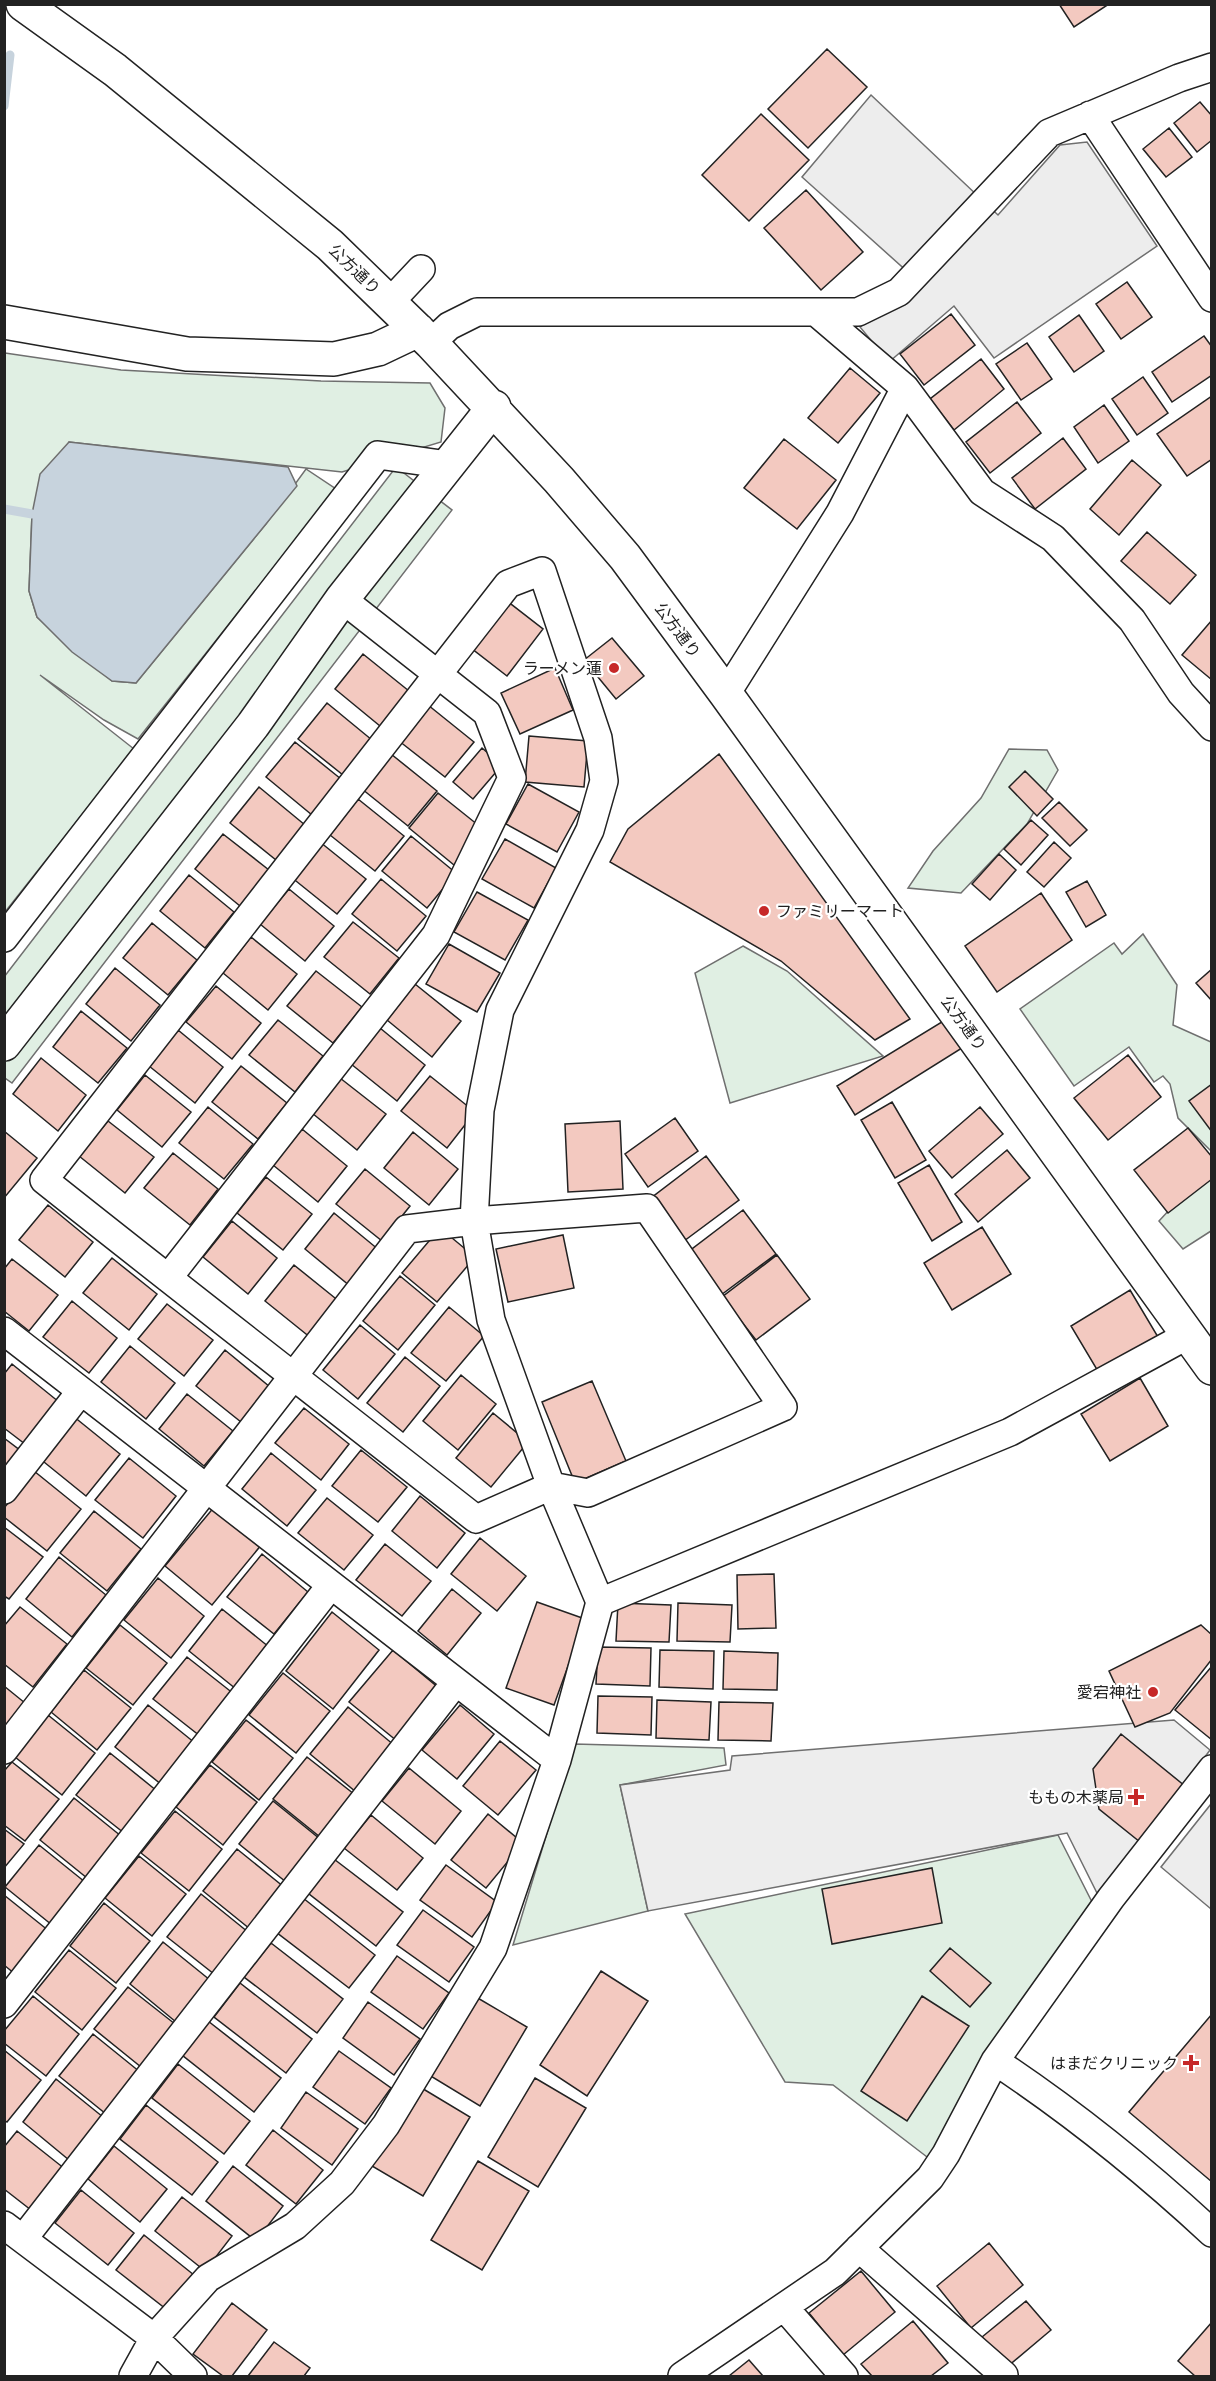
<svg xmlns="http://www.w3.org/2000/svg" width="1216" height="2381" font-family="Karla,'Noto Sans JP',sans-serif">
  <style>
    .green { fill: #e0efe3; stroke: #6f6f6f; stroke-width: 1.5 }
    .parking { fill: #ededed; stroke: #6f6f6f; stroke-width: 1.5 }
    .water { fill: #c7d3dd; stroke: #6f6f6f; stroke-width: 1.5 }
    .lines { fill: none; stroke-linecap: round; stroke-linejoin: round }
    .stream { stroke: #c7d3dd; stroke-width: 9 }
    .building { fill: #f3c9c0; stroke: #222; stroke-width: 1.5 }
    .minor-casing { stroke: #222; stroke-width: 30 }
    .tertiary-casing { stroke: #222; stroke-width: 36 }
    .minor { stroke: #fff; stroke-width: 27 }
    .tertiary { stroke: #fff; stroke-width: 33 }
    .poi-dot { fill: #c62828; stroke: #fff; stroke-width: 2 }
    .labels { text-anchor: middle; stroke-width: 4.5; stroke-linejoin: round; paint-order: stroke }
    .street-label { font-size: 16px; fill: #222; stroke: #fff }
    .poi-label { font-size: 16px; fill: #222; stroke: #fff; text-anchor: end }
  </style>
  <rect width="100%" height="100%" fill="#fff"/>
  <path class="green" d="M5 353 121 370 321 381 430 383 445 408 441 442 342 472 69 442 32 514 29 591 37 617 112 681 136 683 266 524 306 469 336 489 138 739 104 720 40 675 134 749 5 912Z
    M396 467 452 510 12 1083 5 1078 4 977Z
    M1009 749 1047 750 1058 770 1027 824 961 893 908 888 933 851 981 798Z
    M1143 934 1177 985 1173 1025 1211 1042V1151L1178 1118 1170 1084 1163 1076 1154 1082 1129 1047 1074 1086 1020 1009 1114 943 1122 954Z
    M743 946 787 971 883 1056 730 1103 695 973Z
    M1211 1165V1231L1183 1249 1159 1221Z
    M574 1744 724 1748 726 1765 620 1785 648 1911 513 1945Z
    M1058 1835 1093 1904 931 2160 833 2085 785 2082 685 1914Z"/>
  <path class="parking" d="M871 95 998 215 1060 145 1087 142 1157 246 994 358 954 306 889 362 860 327 920 283 802 177Z
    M1174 1720 1210 1750 1100 1899 1067 1833 648 1911 620 1785 730 1770 732 1756Z
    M1211 1804V1909L1161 1867Z"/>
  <path class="water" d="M69 442 288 467 297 486 136 683 112 681 72 652 37 617 29 591 32 514 40 474Z"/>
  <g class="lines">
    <path class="stream" d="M4 106 10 55
      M4 509 32 514"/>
  </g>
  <path class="building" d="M1059 4H1109L1074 27Z
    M827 49 867 87 808 148 768 109Z
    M1200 102 1212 116V140L1197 152 1174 123Z
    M761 114 809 160 749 221 702 175Z
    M1169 128 1192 157 1166 177 1143 149Z
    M806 190 863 252 821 290 764 228Z
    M1127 282 1152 317 1121 339 1096 304Z
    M951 314 975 345 924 385 900 354Z
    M1079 315 1104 351 1074 372 1049 337Z
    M1204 336 1212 347V375L1172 402 1152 372Z
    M1027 343 1052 379 1021 400 996 364Z
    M981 359 1004 389 954 430 930 399Z
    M850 368 880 393 838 443 808 418Z
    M1143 377 1168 413 1137 435 1112 399Z
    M1212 396V459L1187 476 1157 434Z
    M1017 402 1041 433 990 473 966 442Z
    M1104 405 1129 441 1098 463 1074 427Z
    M1063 438 1086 469 1035 509 1012 478Z
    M784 439 836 480 797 529 744 488Z
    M1132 460 1161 485 1119 535 1090 509Z
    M1147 532 1196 575 1170 604 1121 561Z
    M507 601 543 629 507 676 471 648Z
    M1212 620V680L1182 655Z
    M612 638 644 676 616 699 584 660Z
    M363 654 409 691 380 726 335 689Z
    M555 668 573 710 520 734 501 693Z
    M327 703 372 740 343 775 298 739Z
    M428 705 474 742 445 777 399 741Z
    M529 736 588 741 584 787 525 782Z
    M295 742 341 779 312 815 266 777Z
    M482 748 502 765 473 799 453 782Z
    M391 754 437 791 408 826 362 789Z
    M719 754 910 1019 875 1040 781 961 610 862 628 829Z
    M1025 771 1053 799 1037 816 1009 787Z
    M528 784 579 812 557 852 506 824Z
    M259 787 305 825 276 860 230 823Z
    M438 793 483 829 454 865 409 828Z
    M358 799 404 836 375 871 330 835Z
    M1059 802 1087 830 1070 846 1042 818Z
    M1031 820 1048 835 1021 865 1004 849Z
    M223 834 269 870 240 906 195 869Z
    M411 836 456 873 427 908 382 871Z
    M505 839 556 868 534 908 482 879Z
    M320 842 366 879 337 914 291 877Z
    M1054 842 1071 858 1044 887 1027 872Z
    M999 854 1016 870 990 900 972 884Z
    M189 875 234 912 205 948 160 911Z
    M381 879 426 916 397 951 352 914Z
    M1087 881 1106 915 1086 927 1066 892Z
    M289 889 334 926 305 961 260 924Z
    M477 892 528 920 505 960 454 932Z
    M1041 893 1072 940 997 992 965 946Z
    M353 922 399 958 370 994 324 957Z
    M152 923 197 960 168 995 123 958Z
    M251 937 297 974 268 1010 223 973Z
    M449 944 500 973 477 1012 426 984Z
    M115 968 160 1005 131 1041 86 1004Z
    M1212 969V1001L1196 983Z
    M316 971 362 1007 333 1043 287 1006Z
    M415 984 461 1021 432 1057 387 1020Z
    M216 986 261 1023 232 1059 186 1022Z
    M81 1011 127 1048 98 1083 53 1047Z
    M278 1020 323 1056 295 1092 249 1055Z
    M945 1020 962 1048 855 1115 837 1086Z
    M380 1028 425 1065 397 1101 351 1064Z
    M178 1030 223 1067 195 1103 149 1066Z
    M1128 1055 1161 1097 1108 1140 1074 1098Z
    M41 1058 86 1095 58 1131 13 1094Z
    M241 1066 287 1103 258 1139 212 1102Z
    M145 1075 191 1112 162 1147 117 1110Z
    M430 1076 475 1112 447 1148 401 1111Z
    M340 1078 386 1114 357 1150 312 1113Z
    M1212 1084V1132L1189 1101Z
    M892 1102 926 1160 895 1178 861 1120Z
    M208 1107 253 1144 224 1179 179 1143Z
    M980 1107 1003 1134 952 1178 929 1151Z
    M675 1118 698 1151 648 1187 625 1154Z
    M108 1121 154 1157 125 1193 79 1156Z
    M620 1121 623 1189 568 1192 565 1124Z
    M1188 1128 1212 1157V1179L1168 1213 1134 1170Z
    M302 1129 347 1166 318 1202 273 1165Z
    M4 1131 37 1158 4 1198Z
    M413 1132 458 1169 429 1205 384 1168Z
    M1007 1150 1030 1178 978 1222 955 1194Z
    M173 1153 218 1189 190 1225 144 1188Z
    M706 1156 739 1200 684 1241 651 1198Z
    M929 1165 962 1222 932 1241 898 1183Z
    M365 1169 410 1206 382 1241 336 1204Z
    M266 1177 312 1214 283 1250 237 1213Z
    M48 1205 93 1242 65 1277 19 1240Z
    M743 1210 776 1254 721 1295 688 1252Z
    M334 1213 379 1250 350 1286 305 1249Z
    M232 1221 277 1258 248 1294 203 1257Z
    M982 1227 1011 1274 952 1310 924 1263Z
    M440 1228 475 1257 437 1302 402 1273Z
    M563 1235 574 1288 508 1302 496 1249Z
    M777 1255 810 1299 756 1340 722 1297Z
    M112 1258 157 1294 129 1330 83 1293Z
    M12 1259 58 1295 29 1331 4 1311V1269Z
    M294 1265 340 1302 311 1338 265 1301Z
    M400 1276 435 1305 398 1350 363 1321Z
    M1130 1290 1158 1337 1099 1373 1071 1326Z
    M72 1301 117 1338 89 1373 43 1337Z
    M167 1304 213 1340 184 1376 138 1339Z
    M449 1307 484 1336 446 1381 411 1353Z
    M360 1325 395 1354 358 1399 323 1370Z
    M130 1346 175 1383 146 1419 101 1382Z
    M225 1350 270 1387 241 1422 196 1386Z
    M405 1357 440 1386 403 1432 367 1403Z
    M12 1364 59 1402 25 1444 4 1428V1374Z
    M461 1375 496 1404 458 1450 423 1421Z
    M1140 1378 1168 1426 1110 1461 1081 1414Z
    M592 1381 626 1461 575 1483 542 1402Z
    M187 1394 233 1431 204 1466 159 1429Z
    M304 1408 349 1444 321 1480 275 1443Z
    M493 1413 528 1442 491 1487 456 1458Z
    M73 1416 120 1454 86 1496 39 1458Z
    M4 1438 21 1451 4 1472Z
    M361 1450 407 1487 378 1522 332 1486Z
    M271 1453 316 1490 287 1526 242 1489Z
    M129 1458 176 1496 143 1538 95 1500Z
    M34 1471 81 1509 47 1551 4 1517V1508Z
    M420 1496 465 1533 437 1568 392 1531Z
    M327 1498 373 1535 344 1570 298 1533Z
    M215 1506 262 1544 212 1605 165 1566Z
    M94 1511 141 1549 107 1591 60 1553Z
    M4 1527 43 1557 9 1599 4 1596Z
    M480 1538 526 1576 497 1611 451 1574Z
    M385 1544 431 1581 402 1616 356 1580Z
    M262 1554 308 1592 274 1634 227 1597Z
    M59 1557 106 1595 72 1637 26 1599Z
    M774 1574 776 1628 738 1629 737 1575Z
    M158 1578 204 1616 171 1658 124 1620Z
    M452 1589 481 1613 447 1655 418 1631Z
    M537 1602 585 1619 554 1705 506 1688Z
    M618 1603 671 1605 669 1642 616 1641Z
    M678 1603 732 1605 730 1642 677 1641Z
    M20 1607 67 1644 33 1687 4 1664V1626Z
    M222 1609 269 1647 236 1689 189 1651Z
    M332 1612 379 1650 333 1709 286 1671Z
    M120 1625 167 1663 133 1705 86 1668Z
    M1201 1625 1212 1635V1659L1170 1713 1135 1727 1109 1671Z
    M598 1647 651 1648 650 1686 596 1684Z
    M393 1650 440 1689 397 1741 349 1702Z
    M660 1650 714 1651 713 1689 659 1687Z
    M724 1651 778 1653 777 1690 723 1689Z
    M187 1657 234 1694 200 1736 153 1699Z
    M1212 1666V1740L1175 1710Z
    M84 1670 131 1708 97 1750 51 1712Z
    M283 1673 330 1711 296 1753 249 1715Z
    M4 1686 25 1703 4 1729Z
    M598 1696 652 1697 651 1735 597 1733Z
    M657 1700 711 1702 709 1740 656 1738Z
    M719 1702 773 1703 771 1741 718 1740Z
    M148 1705 195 1743 162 1785 115 1747Z
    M460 1705 494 1734 457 1779 422 1750Z
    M348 1707 394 1745 356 1792 310 1754Z
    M48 1715 95 1753 62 1795 15 1757Z
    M246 1720 293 1758 259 1800 212 1762Z
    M1121 1734 1185 1786 1140 1842 1099 1809 1093 1769Z
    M500 1741 536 1770 498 1815 463 1786Z
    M110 1753 157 1791 124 1833 76 1795Z
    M307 1757 354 1794 320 1837 273 1799Z
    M12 1762 59 1799 25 1841 4 1825V1771Z
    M210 1765 257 1802 223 1845 176 1807Z
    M409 1768 461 1811 435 1844 382 1801Z
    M74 1798 121 1836 87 1878 40 1840Z
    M273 1801 320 1839 286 1882 239 1844Z
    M175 1811 222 1849 189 1891 141 1853Z
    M488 1814 523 1843 486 1888 451 1860Z
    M371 1815 423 1858 397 1890 344 1848Z
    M4 1829 24 1844 4 1868Z
    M39 1845 85 1882 52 1925 5 1887Z
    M237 1849 284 1887 250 1929 203 1891Z
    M139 1856 186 1894 152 1936 105 1898Z
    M330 1856 403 1912 376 1946 304 1890Z
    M446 1865 497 1902 472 1937 420 1900Z
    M932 1868 942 1923 832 1944 822 1889Z
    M201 1894 248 1932 214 1974 167 1937Z
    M4 1895 49 1931 15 1974 4 1965Z
    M303 1898 375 1955 349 1988 276 1932Z
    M104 1903 150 1941 116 1983 70 1946Z
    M423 1910 474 1947 449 1982 397 1945Z
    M163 1942 210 1980 176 2022 130 1984Z
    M271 1943 343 1999 317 2033 244 1977Z
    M950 1948 991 1983 970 2007 930 1971Z
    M69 1950 116 1988 82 2030 35 1992Z
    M397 1956 449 1993 423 2029 371 1992Z
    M601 1971 648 2001 587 2096 540 2065Z
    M240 1983 312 2039 286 2073 214 2017Z
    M128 1987 175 2024 141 2067 94 2029Z
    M33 1996 79 2034 46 2076 4 2043V2031Z
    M922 1996 969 2026 907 2121 861 2091Z
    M476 1997 527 2027 480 2106 429 2075Z
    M368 2002 420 2039 394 2075 343 2038Z
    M1212 2014V2182L1129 2112Z
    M208 2021 281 2078 254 2112 182 2055Z
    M93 2034 140 2072 106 2114 59 2076Z
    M4 2050 41 2080 7 2122 4 2120Z
    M339 2051 391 2088 365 2124 313 2087Z
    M178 2064 250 2121 224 2154 152 2098Z
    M535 2078 586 2108 538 2187 488 2157Z
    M56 2079 103 2117 69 2160 23 2122Z
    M420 2087 470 2117 423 2196 372 2166Z
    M306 2092 358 2129 332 2165 281 2128Z
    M146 2105 218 2162 192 2195 120 2139Z
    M273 2130 323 2170 296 2204 246 2165Z
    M17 2131 65 2169 31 2210 4 2189V2147Z
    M114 2146 167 2189 140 2222 88 2179Z
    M478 2161 529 2191 482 2270 431 2240Z
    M233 2166 283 2206 256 2241 206 2201Z
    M81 2190 134 2233 108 2265 55 2223Z
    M182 2197 232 2236 205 2271 155 2231Z
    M144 2235 194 2275 166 2309 116 2270Z
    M989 2243 1023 2285 971 2328 937 2286Z
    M861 2271 895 2312 843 2355 809 2313Z
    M1026 2301 1051 2330 1007 2367 982 2337Z
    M232 2303 267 2330 232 2376H223L193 2354Z
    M913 2321 948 2363 931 2376H872L861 2364Z
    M1212 2322V2376H1195L1178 2361Z
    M274 2342 310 2368 304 2376H248Z
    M749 2360 763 2376H729Z"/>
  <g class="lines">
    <defs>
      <path id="minor" d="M1090 115 1212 298
        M390 302 421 269
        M431 343 449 326 477 312H858L899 292 1049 133 1179 78 1212 67
        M905 388 982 492 1053 538 1132 620 1181 693 1212 727
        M726 694 840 513 905 388 817 313
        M4 938 378 455 448 465
        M168 1278 436 935 512 778 487 713 342 599
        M4 1331 557 1760
        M4 1490 81 1391
        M600 1602 1010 1432 1188 1335
        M4 1750C139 1577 272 1402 407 1229L474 1221 647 1208 783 1407 588 1493 551 1486 476 1519C332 1406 187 1294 44 1180L508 584 542 571 598 738 604 781 590 830 500 1010 480 1110 474 1221 491 1320 551 1486 600 1602 557 1760 493 1948 386 2125 342 2183 295 2226 208 2278 154 2338 133 2376
        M4 2004 331 1585
        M995 2061C1072 2112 1144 2170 1212 2233
        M4 2225 154 2338 193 2376
        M23 2239 455 1683
        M859 2248 1004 2375
        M784 2307 844 2376
        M682 2376 835 2272 930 2178 946 2154 995 2061 1111 1898 1212 1769"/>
      <path id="tertiary" d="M23 4 115 70 330 245 431 343 559 480 625 557 726 694 1212 1368
        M4 322 187 354 334 359 378 349 418 330
        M4 1044 253 725 342 599 494 407"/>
    </defs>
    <use href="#minor" class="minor-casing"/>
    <use href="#tertiary" class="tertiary-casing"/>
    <use href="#minor" class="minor"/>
    <use href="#tertiary" class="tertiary"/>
  </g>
  <g class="poi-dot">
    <circle cx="614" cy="668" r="6"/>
    <circle cx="764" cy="911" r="6"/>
    <circle cx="1153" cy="1692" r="6"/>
    <path d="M1133 1788h6v6h6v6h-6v6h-6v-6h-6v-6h6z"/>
    <path d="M1188 2054h6v6h6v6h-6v6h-6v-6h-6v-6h6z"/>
  </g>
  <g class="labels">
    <g class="street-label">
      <text transform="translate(355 269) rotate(44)" y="6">公方通り</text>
      <text transform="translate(678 630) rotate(53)" y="6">公方通り</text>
      <text transform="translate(964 1023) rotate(54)" y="6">公方通り</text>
    </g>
    <g class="poi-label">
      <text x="602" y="674">ラーメン蓮</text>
      <text x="776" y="917" text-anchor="start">ファミリーマート</text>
      <text x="1141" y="1698">愛宕神社</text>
      <text x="1124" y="1803">ももの木薬局</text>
      <text x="1178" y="2069">はまだクリニック</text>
    </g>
  </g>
  <rect width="1216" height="2381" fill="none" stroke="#222222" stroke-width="12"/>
</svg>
